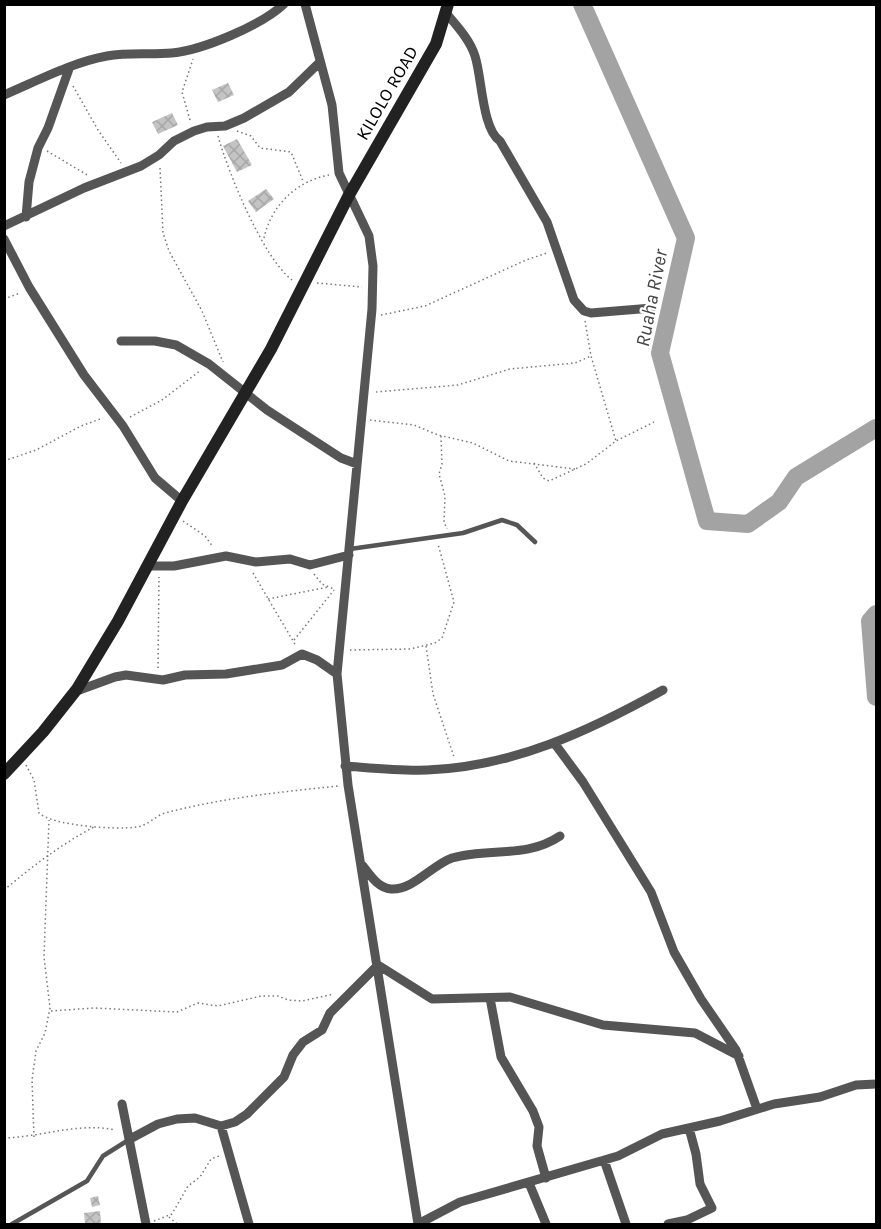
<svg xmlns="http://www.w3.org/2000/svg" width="881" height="1229" font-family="Karla,sans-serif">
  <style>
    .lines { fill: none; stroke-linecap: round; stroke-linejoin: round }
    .river { stroke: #a3a3a3; stroke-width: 18 }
    .building { fill: url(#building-cross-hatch) }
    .path { stroke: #777; stroke-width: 1.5; stroke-dasharray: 1.5 3; stroke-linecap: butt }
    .service { stroke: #555; stroke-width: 4.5 }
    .minor { stroke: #555; stroke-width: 9 }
    .secondary { stroke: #222; stroke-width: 12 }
    .labels { text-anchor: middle; stroke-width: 4.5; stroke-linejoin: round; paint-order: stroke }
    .street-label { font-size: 18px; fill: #000; stroke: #fff }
    .water-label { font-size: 20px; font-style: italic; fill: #444; stroke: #fff }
  </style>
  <defs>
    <pattern id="building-cross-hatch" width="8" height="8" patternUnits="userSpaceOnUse" patternTransform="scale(1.5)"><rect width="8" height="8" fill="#c4c4c4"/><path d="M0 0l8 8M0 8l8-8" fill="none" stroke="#a7a7a7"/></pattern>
  </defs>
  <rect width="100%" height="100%" fill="#fff"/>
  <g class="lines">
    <path class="river" d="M582 4 686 238 660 353 707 521 748 524 779 502 796 477 876 428
      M876 614 870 621 876 697"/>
  </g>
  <path class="building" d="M228 83 234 95 218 102 212 90Z
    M172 113 178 125 158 134 152 122Z
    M237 139 252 165 237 172 223 146Z
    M266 189 274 199 256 212 248 201Z
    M98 1196 100 1205 92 1207 90 1198Z
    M100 1211 101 1224H85L84 1213Z"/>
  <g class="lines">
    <path class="path" d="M73 86 98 130 121 163
      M190 120 182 92 193 59
      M237 131 251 136 260 148 291 152 303 181
      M218 136C228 172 263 258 292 280
      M47 151 89 176
      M160 168 163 233 169 251 202 311 223 362
      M264 238C271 206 296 181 329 175
      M317 283 362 287
      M4 299 20 293
      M381 315 425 306 526 260 547 253
      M585 321 591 356 616 441
      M376 392 458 385 510 369 575 363 591 356
      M130 417 162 400 201 370
      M370 420 414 425 438 435 473 443 509 461 575 469
      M441 436 442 464 439 474 445 496 444 522 447 529
      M4 461 36 450 81 426 103 418
      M534 463 543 478 549 481 586 464 616 441 654 422
      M183 521 205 536 213 547
      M253 573 296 646
      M314 574 322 584 334 589
      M268 599 328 587
      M294 640 334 590
      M426 646 433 694 454 757
      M350 650 410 649 435 643 442 638 454 602 438 544
      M158 668 159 577
      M26 765 34 780 39 813C53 826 117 830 137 827 147 826 155 816 165 813 222 798 280 792 338 786
      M4 890C33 866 60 845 94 827
      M51 1011 94 1008 177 1012 198 1003 218 1006 261 996H278L288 1000 302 1001 334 994
      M34 1137 32 1080 36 1051 45 1033 50 1008 44 957 49 820
      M4 1138C41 1137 79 1122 115 1130
      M169 1217 177 1224
      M154 1221 172 1214 188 1186 200 1177 211 1159 219 1156"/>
    <path class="service" d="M350 549 463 533 502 520 517 525 535 542
      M12 1224 87 1181 103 1156 130 1139"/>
    <path class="minor" d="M305 4 332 105 339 173 369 236 373 266 372 309 337 674 348 785 418 1224
      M446 13C457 26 470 40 475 56 482 77 482 129 500 141L547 222 574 300 584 311 591 313 652 308
      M4 95C37 81 73 62 107 56 129 52 150 55 172 53 203 50 262 25 284 4
      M26 217 29 182 38 148 48 128 69 69
      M4 226 84 188 141 166 159 155 174 141 194 131 207 127 225 126 244 118 289 92 320 62
      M4 239 29 287 84 375 123 426 155 478 182 501
      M121 341H155L176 345 209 364 267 410 341 458 357 464
      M148 566H174L226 556 256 562 290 559 310 565 349 555
      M74 692 115 677 126 675 163 680 185 675 226 674 282 665 302 654 317 660 337 674
      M555 744 583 782 651 892 674 952 701 999 736 1050 757 1109
      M345 766C372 768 400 771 427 770 513 767 589 731 663 690
      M363 866C370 875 378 888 391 889 412 891 432 865 452 858 489 847 526 859 560 836
      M490 998 501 1057 533 1111 539 1127 537 1146 546 1178
      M122 1104 146 1224
      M221 1126 249 1224
      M130 1139 158 1124 177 1119 195 1118 221 1126 235 1122 247 1114 284 1077 293 1055 303 1042 322 1030 330 1013 378 965 432 999 510 997 603 1025 695 1033 739 1056
      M604 1160 626 1224
      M529 1183 546 1224
      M418 1224 460 1202 618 1156 662 1134 720 1121 774 1104 820 1097 856 1085 876 1084
      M668 1224 687 1220 712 1208 700 1184 696 1154 689 1128"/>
    <path class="secondary" d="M4 774 43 732 77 689 118 621 182 501 271 349 349 195 436 44 448 4"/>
  </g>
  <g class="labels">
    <g class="street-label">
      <text transform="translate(387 93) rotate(-60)" y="6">KILOLO ROAD</text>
    </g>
    <g class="water-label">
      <text transform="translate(651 298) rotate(-79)" y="7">Ruaha River</text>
    </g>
  </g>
  <rect width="881" height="1229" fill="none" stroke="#000000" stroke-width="12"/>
</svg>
